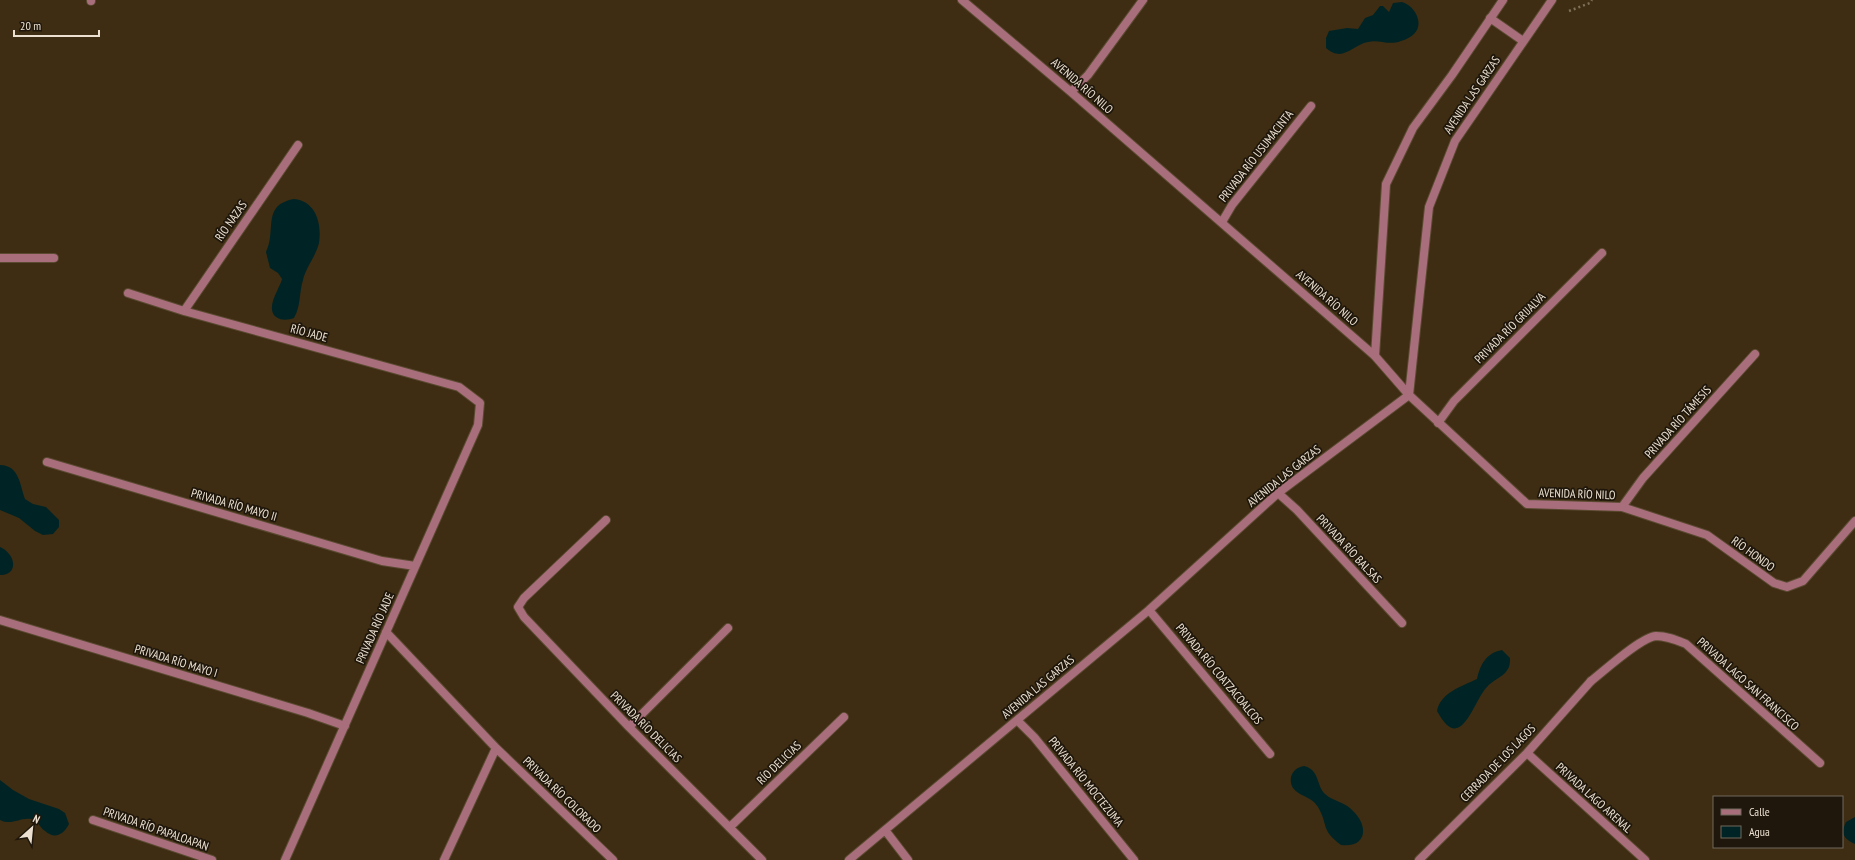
<svg xmlns="http://www.w3.org/2000/svg" width="1855" height="860" font-family="'PT Sans Narrow',sans-serif">
  <style>
    .water { fill: #002425 }
    .lines { fill: none; stroke-linecap: round; stroke-linejoin: round }
    .lane-casing { stroke: #5a4a31; stroke-width: 10 }
    .street-casing { stroke: #5a4a31; stroke-width: 10 }
    .path { stroke: #7f7059; stroke-width: 2.5; stroke-dasharray: 2 3; stroke-linecap: butt }
    .lane { stroke: #a86e7c; stroke-width: 8 }
    .street { stroke: #a86e7c; stroke-width: 8 }
    .labels { text-anchor: middle; stroke-width: 3.5; stroke-linejoin: round; paint-order: stroke }
    .street-label { font-size: 12px; fill: #ece1d1; stroke: #1f170c }
  </style>
  <rect width="100%" height="100%" fill="#3e2d12"/>
  <path class="water" d="M1402 2C1414 5 1425 23 1414 34 1411 37 1405 40 1401 41 1388 46 1379 39 1368 42 1352 45 1343 63 1326 48V38L1329 31 1347 28 1358 29 1365 18 1373 15 1380 6H1383L1389 12 1393 3Z
    M294 199C316 201 322 224 319 243 316 256 306 267 303 280 299 293 301 306 294 318 288 320 282 321 276 317 265 308 279 290 282 279L278 273 270 268 266 252C277 231 261 205 294 199Z
    M0 465C19 465 20 485 25 499L33 504 46 507 59 520V527L53 534 43 535 35 531 19 518 0 510Z
    M0 547C16 554 19 575 0 575Z
    M1502 650 1510 658C1511 676 1497 676 1487 687 1473 701 1461 756 1437 711 1440 693 1462 686 1477 679 1480 665 1486 653 1502 650Z
    M1304 766C1320 770 1316 785 1325 794 1334 802 1346 802 1354 812 1369 827 1366 848 1341 845 1320 829 1329 826 1318 807 1311 794 1288 796 1291 777 1293 770 1298 767 1304 766Z
    M0 780 13 790 29 799 59 809 65 813 69 824C64 834 55 840 45 831 39 827 39 821 31 819 20 817 12 826 0 820Z
    M1855 817V844C1844 839 1840 834 1846 822Z"/>
  <g class="lines">
    <defs>
      <path id="lane" d="M1591 681C1604 671 1641 637 1656 636 1667 636 1676 640 1686 644L1820 763"/>
      <path id="street" d="M91 0V1
        M962 0 1071 92 1375 356 1409 395 1527 504 1622 507 1707 535 1774 583 1787 587 1803 581 1855 521
        M1490 18 1523 41
        M1071 92 1088 75 1143 0
        M1222 222 1232 205 1311 106
        M0 258H54
        M128 293 184 311 459 387 480 403 478 425 285 860
        M184 311 298 145
        M1375 356 1386 184 1413 128 1452 75 1503 0
        M1438 423 1454 401 1602 253
        M47 462 382 561 415 566
        M1278 493 1297 510 1402 623
        M1622 507 1643 478 1755 354
        M606 520 524 598 518 607 524 617 629 727 762 860
        M1149 610 1270 754
        M0 620 308 713 345 726
        M386 632 496 748 613 860
        M1017 720 1034 737 1134 860
        M629 727 728 628
        M1527 753 1645 860
        M93 820 212 860
        M730 827 844 717
        M885 830 908 860
        M444 860 496 748
        M849 860 1149 610 1278 493 1409 395 1429 207 1455 141 1552 0
        M1419 860 1527 753 1591 681"/>
    </defs>
    <use href="#lane" class="lane-casing"/>
    <use href="#street" class="street-casing"/>
    <path class="path" d="M1569 11 1590 3 1592 0"/>
    <use href="#lane" class="lane"/>
    <use href="#street" class="street"/>
  </g>
  <g class="labels">
    <g class="street-label">
      <text transform="translate(1082 86) rotate(41)" y="4">AVENIDA RÍO NILO</text>
      <text transform="translate(1472 95) rotate(-56)" y="4">AVENIDA LAS GARZAS</text>
      <text transform="translate(1256 156) rotate(-52)" y="4">PRIVADA RÍO USUMACINTA</text>
      <text transform="translate(231 221) rotate(-55)" y="4">RÍO NAZAS</text>
      <text transform="translate(1327 298) rotate(41)" y="4">AVENIDA RÍO NILO</text>
      <text transform="translate(1510 328) rotate(-45)" y="4">PRIVADA RÍO GRIJALVA</text>
      <text transform="translate(309 333) rotate(15)" y="4">RÍO JADE</text>
      <text transform="translate(1678 422) rotate(-48)" y="4">PRIVADA RÍO TÁMESIS</text>
      <text transform="translate(1284 476) rotate(-39)" y="4">AVENIDA LAS GARZAS</text>
      <text transform="translate(1577 494) rotate(2)" y="4">AVENIDA RÍO NILO</text>
      <text transform="translate(234 505) rotate(16)" y="4">PRIVADA RÍO MAYO II</text>
      <text transform="translate(1349 549) rotate(47)" y="4">PRIVADA RÍO BALSAS</text>
      <text transform="translate(1753 554) rotate(36)" y="4">RÍO HONDO</text>
      <text transform="translate(375 628) rotate(-66)" y="4">PRIVADA RÍO JADE</text>
      <text transform="translate(176 661) rotate(17)" y="4">PRIVADA RÍO MAYO I</text>
      <text transform="translate(1219 674) rotate(50)" y="4">PRIVADA RÍO COATZACOALCOS</text>
      <text transform="translate(1748 684) rotate(42)" y="4">PRIVADA LAGO SAN FRANCISCO</text>
      <text transform="translate(1038 687) rotate(-40)" y="4">AVENIDA LAS GARZAS</text>
      <text transform="translate(646 727) rotate(45)" y="4">PRIVADA RÍO DELICIAS</text>
      <text transform="translate(779 763) rotate(-44)" y="4">RÍO DELICIAS</text>
      <text transform="translate(1498 763) rotate(-46)" y="4">CERRADA DE LOS LAGOS</text>
      <text transform="translate(1086 782) rotate(51)" y="4">PRIVADA RÍO MOCTEZUMA</text>
      <text transform="translate(562 795) rotate(44)" y="4">PRIVADA RÍO COLORADO</text>
      <text transform="translate(1594 798) rotate(42)" y="4">PRIVADA LAGO ARENAL</text>
      <text transform="translate(156 829) rotate(19)" y="4">PRIVADA RÍO PAPALOAPAN</text>
    </g>
  </g>
  <rect x="1713" y="796" width="130" height="52" fill="#1f170c" stroke="#71685b"/>
  <rect x="1721" y="809" width="20" height="6" fill="#a86e7c" stroke="#71685b"/>
  <text x="1749" y="816" font-size="12" fill="#ece1d1">Calle</text>
  <rect x="1721" y="826" width="20" height="12" fill="#002425" stroke="#71685b"/>
  <text x="1749" y="836" font-size="12" fill="#ece1d1">Agua</text>
  <g transform="translate(32 828) rotate(27)" stroke="#1f170c" stroke-width="3" paint-order="stroke">
  <path d="M0-3L7 15L0 10L-7 15Z" fill="#ece1d1"/>
  <text y="-6" font-size="11" font-weight="bold" text-anchor="middle" fill="#ece1d1">N</text>
  </g>
  <path d="M14 30v6h85v-6" fill="none" stroke="#ece1d1" stroke-width="2"/>
  <text x="20" y="30" font-size="12" fill="#ece1d1" stroke="#1f170c" stroke-width="3" paint-order="stroke">20 m</text>
</svg>
